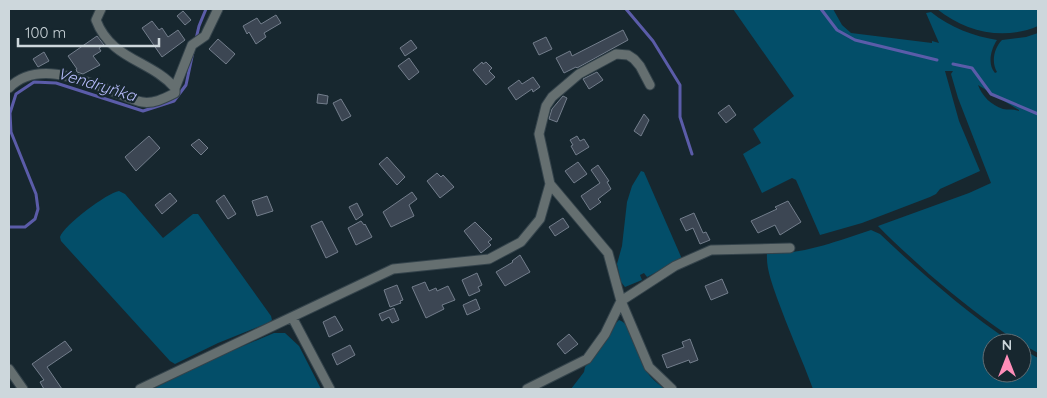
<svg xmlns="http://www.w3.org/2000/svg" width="1047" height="398" font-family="Quicksand,sans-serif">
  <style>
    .green { fill: #034e69; fill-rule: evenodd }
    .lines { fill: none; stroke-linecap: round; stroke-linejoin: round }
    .stream { stroke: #5b5ca9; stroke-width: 3 }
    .building { fill: #3c4653; stroke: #737e8c }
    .minor-casing { stroke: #34434b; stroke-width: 11 }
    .minor { stroke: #656f70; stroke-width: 9 }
    .labels { text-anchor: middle; stroke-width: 4.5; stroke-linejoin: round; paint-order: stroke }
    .water-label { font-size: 16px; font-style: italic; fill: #b7bcfb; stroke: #17272f }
  </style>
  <rect width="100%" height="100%" fill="#17272f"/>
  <path class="green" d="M733 9H833L842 25 851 33 932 43V41L939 43 926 13 931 12C951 28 973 36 997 40 991 49 987 64 995 73L997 72C991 62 994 48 1002 40L1026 37 1038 33V353C1000 333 963 303 929 274 912 258 894 243 878 226L969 193 991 183 958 98 951 74 953 71H945L959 121 980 171 940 189 936 194 930 197 862 223 820 235 796 180 792 178 762 193 743 154 761 143 753 129 794 96ZM978 85 1019 110V111C1014 109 1008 110 1003 109 991 105 982 96 978 85Z
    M937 9H1038V26C1003 41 966 32 937 9Z
    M641 171 644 172 682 259 647 277 644 273 640 275 642 280 625 287 621 282 617 264 622 246 627 202 632 186Z
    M119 191 125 194 163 238 193 214H198L271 316 272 320 268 323 218 343 179 362 175 364 170 361 61 241 60 237C64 225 107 193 119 191Z
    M871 230 880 234C922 274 965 311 1012 343H992V373H1022V349L1038 358V389H813C802 359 788 329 777 298 772 283 766 269 767 253 803 255 837 241 871 230Z
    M619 320C634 324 640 363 650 376 654 381 660 385 665 389H571L584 372 585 367 607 340 616 323Z
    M274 333H285L299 346 321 389H153L205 362Z"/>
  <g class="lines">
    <path class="stream" d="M626 9 653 41 680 85V117L692 154
      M821 9 837 30 855 40 937 60
      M196 39 199 26 206 9
      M953 64 972 68 991 94 1038 114
      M9 227H25L35 219 38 209 36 194 11 132 10 113 16 94 34 82 56 83 143 111 174 101 186 85 193 52"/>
  </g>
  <path class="building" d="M183 11 191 20 185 25 177 16Z
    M276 15 281 23 264 33 266 37 256 44 249 32 247 34 243 26 257 18 261 24Z
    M152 21 159 30 162 28 168 37 178 30 185 40 162 57 142 28Z
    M623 30 628 40 577 68 576 67 564 73 556 58 570 51 572 56Z
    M97 36 104 45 99 48 101 51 93 56 100 65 83 74 77 72 76 69H77L68 56Z
    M546 37 552 49 539 55 533 43Z
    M218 39 235 54 226 64 209 49Z
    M411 40 417 48 405 56 400 48Z
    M44 52 49 61 38 67 33 59Z
    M409 58 419 72 409 80 398 66Z
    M482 62 483 64 486 62 492 68 489 71 495 77 486 85 473 70Z
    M597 72 603 80 589 89 583 79Z
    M533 77 540 87 533 92 532 89 516 100 508 88 519 80 522 84Z
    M318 94 328 96 327 104 317 103Z
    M563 96 567 98 557 122 549 119 552 109Z
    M341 99 351 116 342 121 333 103Z
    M729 105 736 115 726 123 718 113Z
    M644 114 649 120 641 136 634 131Z
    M149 136 160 148 136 171 125 157Z
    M577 136 580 141 584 139 589 147 576 155 571 146 573 145 570 140Z
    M199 139 208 148 201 155 191 145Z
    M387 157 405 177 397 185 379 164Z
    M578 162 587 174 574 183 565 171Z
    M598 165 609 181 607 182 611 189 598 199 601 202 590 210 581 196 600 183 591 170Z
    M437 173 441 177 443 175 454 187 440 198 427 181Z
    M412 192 417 199 409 205 414 216 391 227 383 212Z
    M170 193 177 201 162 214 155 205Z
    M224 195 236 214 228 219 216 201Z
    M267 196 273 211 257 216 252 201Z
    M788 201 801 222 780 235 775 225 758 233 751 221 777 209 775 207Z
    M357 203 363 215 356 220 349 207Z
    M694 213 703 233 706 232 710 240 700 244 693 228 686 231 680 219Z
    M563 218 569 227 555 236 549 227Z
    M322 221 338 252 326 258 311 226Z
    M361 221 364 225 365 224 372 237 356 245 348 228Z
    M475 222 492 239 488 242 491 245 481 253 464 231Z
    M520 255 530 272 505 286 496 272 513 262 512 261Z
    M477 273 482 285 478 287 480 291 469 296 462 280Z
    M722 279 728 293 711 300 705 286Z
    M425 282 429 291 436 288 437 291 448 286 455 300 442 305 444 309 426 318 412 287Z
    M397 285 403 300 400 301 401 303 390 307 384 290Z
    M476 299 480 309 467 315 463 305Z
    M394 308 399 320 392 323 389 317 382 321 379 314Z
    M335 316 343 330 329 337 323 322Z
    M569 334 578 344 565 354 557 344Z
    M690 339 698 360 690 363 689 360 667 368 662 355 684 347 682 342Z
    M65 341 72 350 47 367 62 389H44L40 382 44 380 32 364Z
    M350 345 355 355 337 365 332 354Z"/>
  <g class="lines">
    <defs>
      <path id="minor" d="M650 85 640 66 634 59 628 55 616 54 579 74 552 97 546 106 539 134 550 184 608 253 621 301 675 266 711 250 790 248
        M9 88C38 58 87 82 120 94 127 97 135 101 142 102 154 104 165 98 175 93V88C151 60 111 60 96 20L101 9
        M175 88 192 45 205 36 218 9
        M292 317 330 389
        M9 369 23 389
        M140 389 393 269 489 259 521 242 540 219 550 184
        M527 389 587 359 605 334 621 301 649 367 672 389"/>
    </defs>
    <use href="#minor" class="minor-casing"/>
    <use href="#minor" class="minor"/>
  </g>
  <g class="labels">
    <g class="water-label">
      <text transform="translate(97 84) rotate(17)" y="6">Vendryňka</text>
    </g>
  </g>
  <rect width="1047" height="398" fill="none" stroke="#cdd7dc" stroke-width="20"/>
  <g transform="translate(1007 358)"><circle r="24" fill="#17272f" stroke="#606d74"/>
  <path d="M0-4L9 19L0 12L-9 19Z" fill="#ff8eb9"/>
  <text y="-8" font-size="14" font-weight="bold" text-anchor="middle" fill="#cdd7dc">N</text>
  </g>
  <path d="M18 38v8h141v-8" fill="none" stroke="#cdd7dc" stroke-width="2.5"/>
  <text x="25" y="38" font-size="15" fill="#cdd7dc" stroke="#17272f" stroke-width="4" paint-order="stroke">100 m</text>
</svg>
